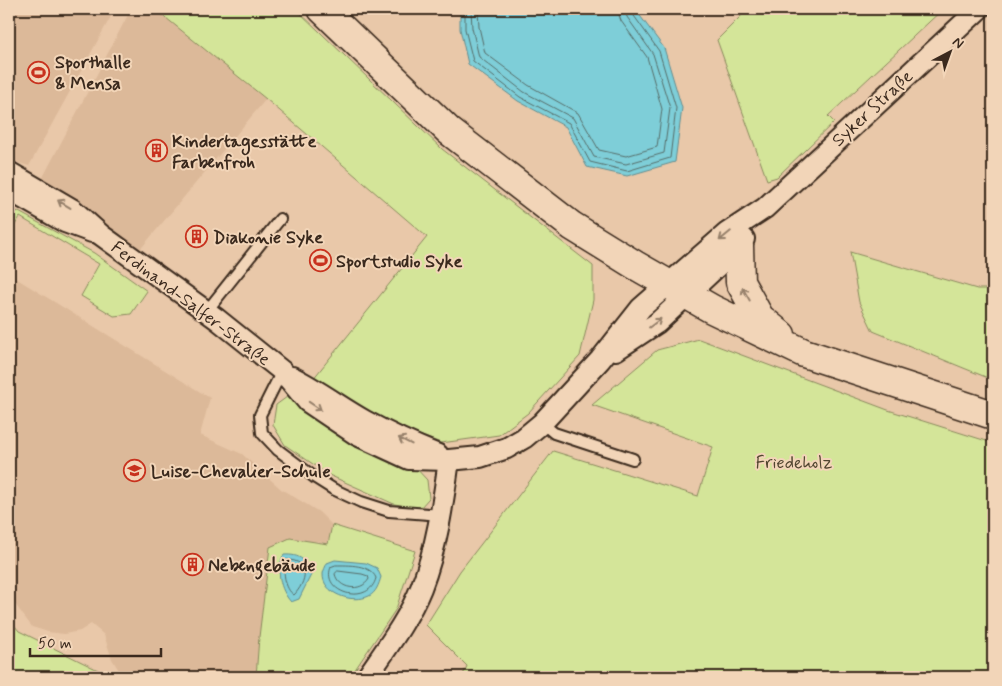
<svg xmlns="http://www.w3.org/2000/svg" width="1002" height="686" font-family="Mynerve,sans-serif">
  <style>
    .built { fill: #dcb999 }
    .green { fill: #d4e599; stroke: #88885c }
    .water { fill: #7eced8; stroke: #638c8e }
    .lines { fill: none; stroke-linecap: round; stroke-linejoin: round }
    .shore { stroke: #566c68; stroke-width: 1 }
    .lane-casing { stroke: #3b2a1e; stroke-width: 14 }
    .street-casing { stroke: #3b2a1e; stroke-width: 24 }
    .secondary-casing { stroke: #3b2a1e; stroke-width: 31 }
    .lane { stroke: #f2d5b8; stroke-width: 10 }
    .street { stroke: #f2d5b8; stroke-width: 20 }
    .secondary { stroke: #f2d5b8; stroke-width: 28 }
    .oneway { stroke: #96806b }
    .labels { text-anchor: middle; stroke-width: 4; stroke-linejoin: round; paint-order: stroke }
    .poi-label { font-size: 18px; font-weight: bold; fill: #3b2a1e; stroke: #f2d5b8; text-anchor: start }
    .street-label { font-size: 18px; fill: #3b2a1e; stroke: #f2d5b8 }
    .park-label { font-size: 18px; fill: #524630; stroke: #f2d5b8 }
  </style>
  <rect width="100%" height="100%" fill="#e9c8a9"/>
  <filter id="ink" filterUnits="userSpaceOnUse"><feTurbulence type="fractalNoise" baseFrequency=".02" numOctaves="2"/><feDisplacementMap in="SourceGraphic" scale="10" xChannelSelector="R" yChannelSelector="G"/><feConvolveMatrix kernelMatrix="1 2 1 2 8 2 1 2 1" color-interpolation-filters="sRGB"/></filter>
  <g filter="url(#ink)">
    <path class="built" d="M9 9H115L29 166 9 160Z
      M131 9H155L266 99 138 252 41 181Z
      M9 274 210 398 200 435 242 454 281 489 319 512 332 525 328 544 317 541 270 548 259 637 256 677H123L112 659 104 635 91 624 80 631 64 634 48 632 32 627 9 596Z"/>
    <path class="green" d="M155 9H296L442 149 593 266V300L580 356 528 413 499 435 441 443 389 424 313 379 427 237 266 99Z
      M748 9H943L828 116 834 122 777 177 767 180 717 40Z
      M17 211 94 253 147 291 131 314 114 316 81 296 99 264 20 217 9 234V224Z
      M850 252 977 289H993V380L873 331 859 302Z
      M699 339 888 410 993 443V677H462L467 666 426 625 460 571 553 451 698 496 713 447 592 405 657 350Z
      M287 397 295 398 415 467 427 480 429 498 420 508 394 504 329 475 285 445 273 425 276 405Z
      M332 525 415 551 396 609 350 677H256L259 637 270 547 290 538 328 544Z
      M9 619 19 631 102 672 105 677H9Z"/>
    <path class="water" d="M460 9H635L664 48 682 108 675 162 627 176 587 167 566 127 518 101 468 64 460 29Z
      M284 555C300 554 307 560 311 575L299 599 291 602C280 590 275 569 284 555Z
      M335 560 366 563 377 568 381 577C379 584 376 593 369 596 353 604 322 594 323 574 323 571 326 566 327 563Z"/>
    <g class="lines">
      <path class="shore" d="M465 9V29L473 61 520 97 569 123 590 162 627 171 670 158 676 108 659 51 632 13 631 9
        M471 9 472 28 479 57 524 92 573 118 594 157 626 164 664 153 670 108 653 54 627 17 625 9
        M478 9 479 27 485 53 528 85 578 113 599 150 626 156 657 147 662 109 647 57 621 21 617 9
        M287 560C312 560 306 583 294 595 285 590 281 568 287 560Z
        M336 565C349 565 370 564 376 578 369 607 320 593 331 567Z
        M338 571 362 574 368 576 369 579C361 593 338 589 335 574Z"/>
      <defs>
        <path id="lane" d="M206 312 280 219
          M282 371 260 415 262 433 278 450 314 477 333 489 361 502 389 511 442 515
          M542 423 554 433 633 459"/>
        <path id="street" d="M9 172 72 209 101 235 217 319 282 371 308 402 357 435 409 459 449 460 480 457 507 448 524 438 542 423 600 360 641 308 727 233 765 208 979 9
          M9 190 65 222 92 232
          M616 350 657 323 739 246 744 239
          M292 377C318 390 340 407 365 421 389 434 413 445 438 455
          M367 677C386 649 408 620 421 588 437 547 443 503 449 460"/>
        <path id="secondary" d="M322 9 449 131 572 226 635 265 712 309 804 353 993 415
          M739 246 740 282 760 318 781 335"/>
      </defs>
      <use href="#lane" class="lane-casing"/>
      <use href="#street" class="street-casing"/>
      <use href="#secondary" class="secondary-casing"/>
      <use href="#lane" class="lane"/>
      <use href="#street" class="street"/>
      <use href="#secondary" class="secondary"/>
    </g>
    <defs><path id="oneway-shaft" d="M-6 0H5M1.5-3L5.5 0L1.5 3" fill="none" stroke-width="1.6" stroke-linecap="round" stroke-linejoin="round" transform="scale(1.25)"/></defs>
    <g class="oneway">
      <use href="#oneway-shaft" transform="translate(64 204) rotate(-149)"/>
      <use href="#oneway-shaft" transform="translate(725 236) rotate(141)"/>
      <use href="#oneway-shaft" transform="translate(746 294) rotate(-120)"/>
      <use href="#oneway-shaft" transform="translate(655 323) rotate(-37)"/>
      <use href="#oneway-shaft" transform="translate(315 406) rotate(34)"/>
      <use href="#oneway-shaft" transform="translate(405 441) rotate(-153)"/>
    </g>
  </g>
  <defs>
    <symbol id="stadium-ring" viewBox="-11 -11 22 22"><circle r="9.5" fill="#f2d5b8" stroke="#c8321e" stroke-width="1.5"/><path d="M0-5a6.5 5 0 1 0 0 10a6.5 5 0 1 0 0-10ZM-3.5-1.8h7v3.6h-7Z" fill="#c8321e"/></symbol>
    <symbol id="building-ring" viewBox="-11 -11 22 22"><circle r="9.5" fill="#f2d5b8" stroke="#c8321e" stroke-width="1.5"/><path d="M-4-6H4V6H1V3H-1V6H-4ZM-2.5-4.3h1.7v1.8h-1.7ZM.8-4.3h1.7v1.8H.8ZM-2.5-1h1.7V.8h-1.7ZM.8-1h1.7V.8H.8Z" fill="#c8321e"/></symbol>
    <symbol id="school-ring" viewBox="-11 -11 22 22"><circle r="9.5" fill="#f2d5b8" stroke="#c8321e" stroke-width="1.5"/><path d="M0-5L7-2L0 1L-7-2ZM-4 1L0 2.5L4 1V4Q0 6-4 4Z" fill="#c8321e"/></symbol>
  </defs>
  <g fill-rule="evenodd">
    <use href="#stadium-ring" x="26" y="60" width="25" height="25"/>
    <use href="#building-ring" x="144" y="138" width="25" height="25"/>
    <use href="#building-ring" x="184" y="224" width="25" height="25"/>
    <use href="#stadium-ring" x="308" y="248" width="25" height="25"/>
    <use href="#school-ring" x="122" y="458" width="25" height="25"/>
    <use href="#building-ring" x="180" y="552" width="25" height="25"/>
  </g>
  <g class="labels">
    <g class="poi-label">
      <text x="55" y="68">Sporthalle<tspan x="55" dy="21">&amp; Mensa</tspan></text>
      <text x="172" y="147">Kindertagesstätte<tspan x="172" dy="21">Farbenfroh</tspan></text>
      <text x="213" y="243">Diakonie Syke</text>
      <text x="336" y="267">Sportstudio Syke</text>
      <text x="151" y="477">Luise-Chevalier-Schule</text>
      <text x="208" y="571">Nebengebäude</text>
    </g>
    <g class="street-label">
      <text transform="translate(872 108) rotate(-43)" y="6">Syker Straße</text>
      <text transform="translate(191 303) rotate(37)" y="6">Ferdinand-Salfer-Straße</text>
    </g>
    <g class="park-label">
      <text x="794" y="468">Friedeholz</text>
    </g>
  </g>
  <rect width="1002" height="686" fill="none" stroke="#f2d5b8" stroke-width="30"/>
  <rect x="15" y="15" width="972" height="656" fill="none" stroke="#3b2a1e" stroke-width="2" filter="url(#ink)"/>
  <g transform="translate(950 52) rotate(41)" stroke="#f2d5b8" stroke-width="4" paint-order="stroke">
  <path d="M0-4L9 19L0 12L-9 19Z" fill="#3b2a1e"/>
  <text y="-8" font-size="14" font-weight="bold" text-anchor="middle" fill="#3b2a1e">N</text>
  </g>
  <path d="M30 648v8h131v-8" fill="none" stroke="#3b2a1e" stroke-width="2.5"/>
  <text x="38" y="648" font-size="15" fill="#3b2a1e" stroke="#f2d5b8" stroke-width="4" paint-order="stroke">50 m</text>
</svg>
